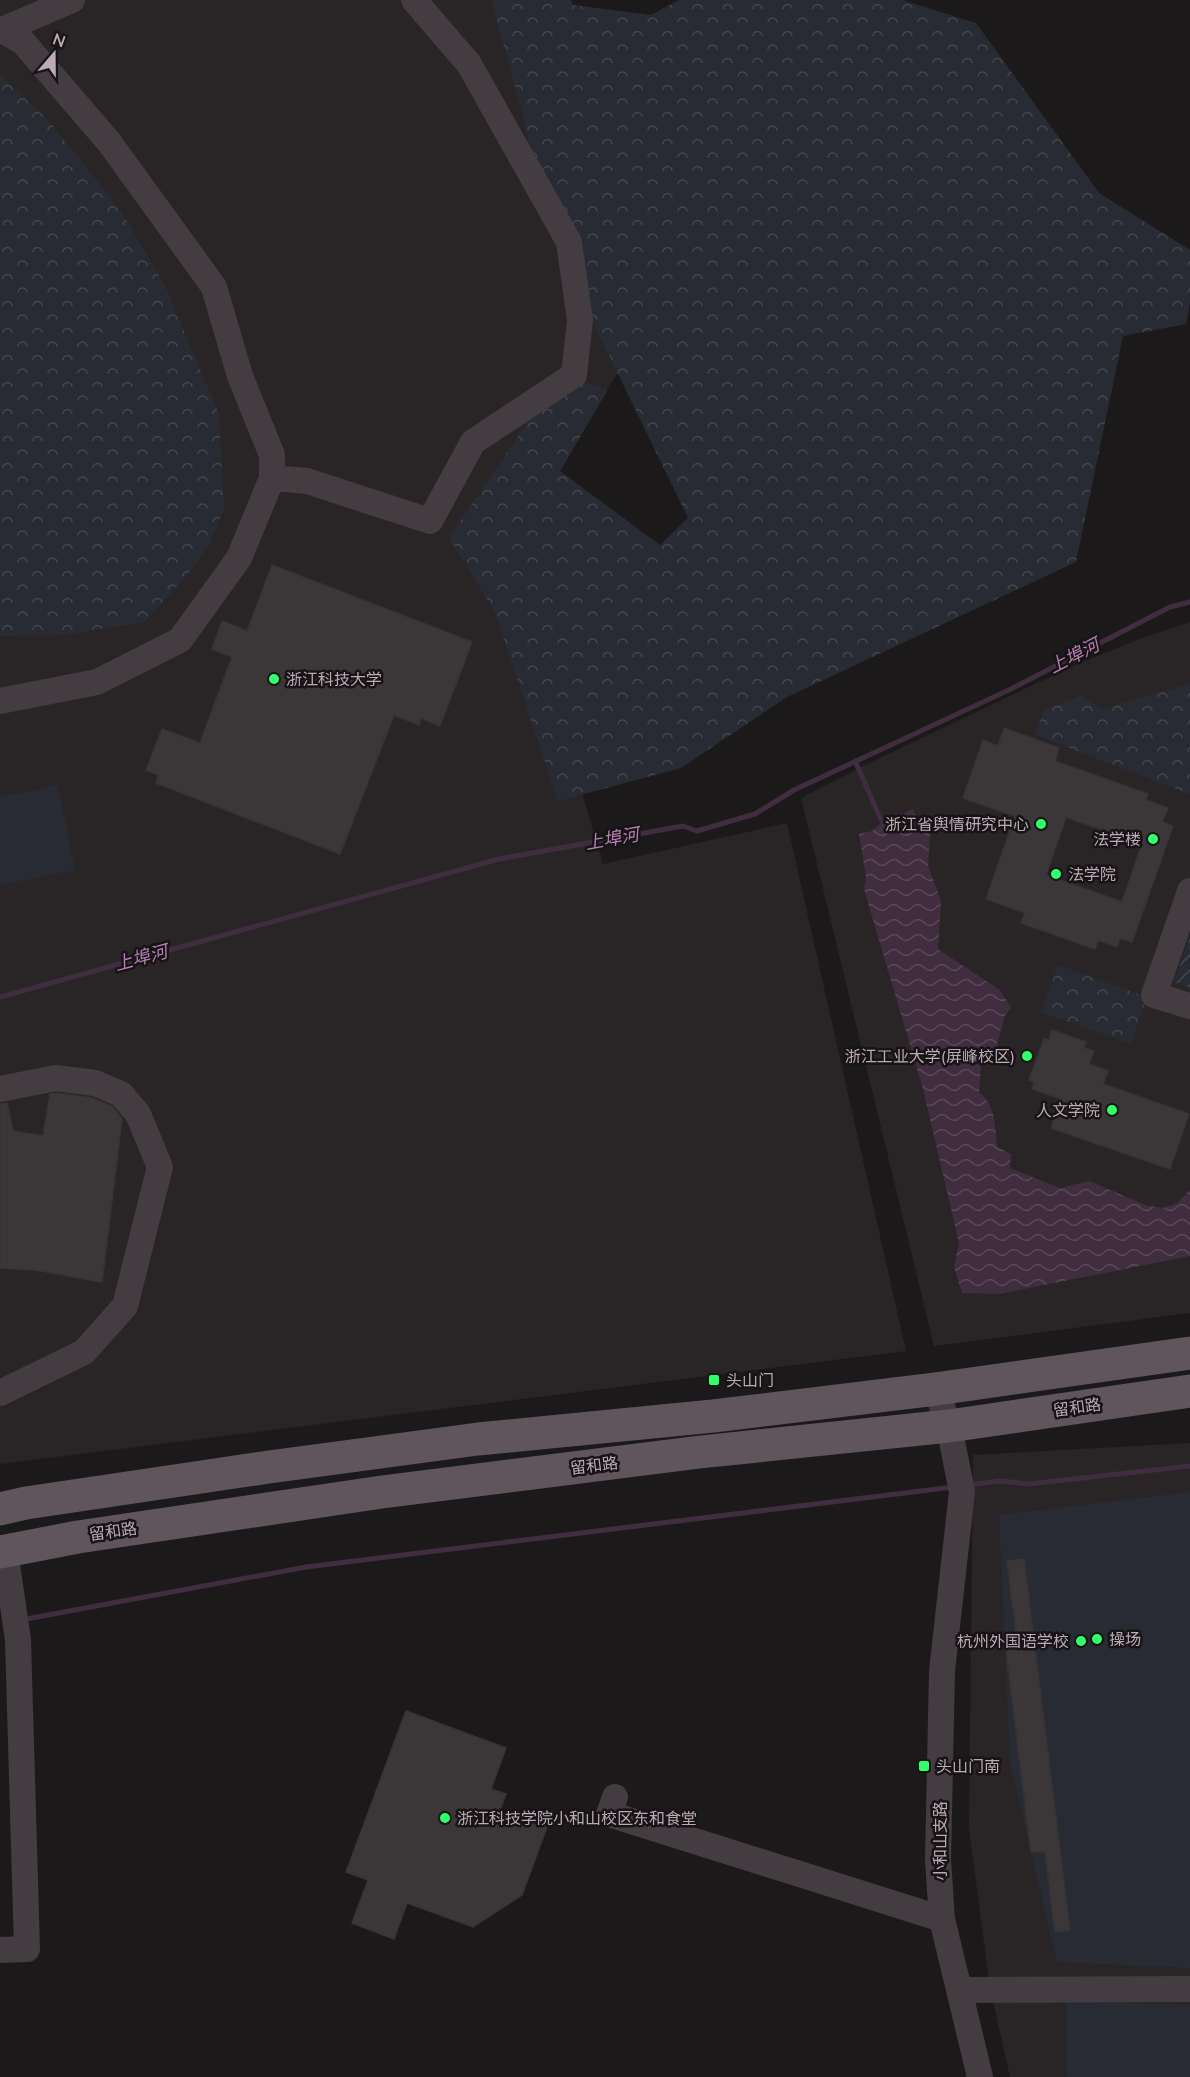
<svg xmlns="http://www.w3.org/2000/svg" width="1190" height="2077" font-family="Mulish,'Noto Sans SC',sans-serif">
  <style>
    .built { fill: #292526 }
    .grass { fill: #282b34 }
    .forest { fill: url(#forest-crowns) }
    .garden { fill: url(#garden-furrows) }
    .water { fill: url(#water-waves) }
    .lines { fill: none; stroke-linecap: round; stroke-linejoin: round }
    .stream { stroke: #412d40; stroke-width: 5 }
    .building { fill: #3b3638; stroke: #383335; stroke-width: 1.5; fill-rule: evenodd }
    .minor { stroke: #433c40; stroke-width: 26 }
    .major { stroke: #60555c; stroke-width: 33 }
    .poi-dot { fill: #2eff6a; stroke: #171415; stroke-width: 2 }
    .labels { text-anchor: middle; stroke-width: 5; stroke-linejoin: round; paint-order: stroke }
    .poi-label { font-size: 16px; fill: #bcaab7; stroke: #171415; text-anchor: start }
    .street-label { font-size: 16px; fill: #bcaab7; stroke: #171415 }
    .water-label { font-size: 18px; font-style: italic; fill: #b97fb4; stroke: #171415 }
  </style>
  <defs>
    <pattern id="forest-crowns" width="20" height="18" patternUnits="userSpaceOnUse" patternTransform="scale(1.5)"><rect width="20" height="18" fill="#282b34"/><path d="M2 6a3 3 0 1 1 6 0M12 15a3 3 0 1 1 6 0" fill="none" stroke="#45474f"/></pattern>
    <pattern id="garden-furrows" width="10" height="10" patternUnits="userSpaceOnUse" patternTransform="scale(1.5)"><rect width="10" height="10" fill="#282b34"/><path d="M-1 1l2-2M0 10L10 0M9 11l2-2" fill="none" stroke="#45474f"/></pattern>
    <pattern id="water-waves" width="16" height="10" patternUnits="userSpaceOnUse" patternTransform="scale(1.5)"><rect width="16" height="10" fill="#412d40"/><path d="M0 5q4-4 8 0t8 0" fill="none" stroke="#5a4959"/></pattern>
  </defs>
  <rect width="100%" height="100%" fill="#1c191a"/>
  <path class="built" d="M0 0H562L669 299 506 535 603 864 787 823 906 1351 0 1464Z
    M1190 622V1313L934 1346 801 798 863 766 1077 664 1145 637Z
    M1190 1443V2077H1010L990 1988 969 1828 973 1455Z"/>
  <path class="grass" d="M58 785 75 870 0 885V797Z
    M1190 1492V1968L1057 1962 1010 1762 999 1515Z
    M1066 2001 1190 2005V2077H1067Z"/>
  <path class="forest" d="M494 0H571L573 5 651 15 679 0H902L976 23 1099 193 1190 250V302L1186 324 1123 336 1076 562 787 697 681 768 558 801 495 612 449 538 559 376 608 390 560 471 660 545 688 518 546 226 523 115 493 7Z
    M0 74 49 121 121 211 164 284 219 414 224 510 208 547 183 580 144 622 64 635 0 636Z
    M1190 684V794L1035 735 1044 710 1081 696 1103 709Z
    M1058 965 1147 997 1131 1044 1041 1012Z"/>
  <path class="garden" d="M1190 937V988L1174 982Z"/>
  <path class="water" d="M913 809 920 824 930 833 928 866 941 901 938 949 1000 990 1011 1008 1005 1015 997 1044 1002 1052 981 1064 979 1092C996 1105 995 1127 997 1147L1011 1154 1010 1168 1060 1188 1089 1181 1145 1205 1163 1208 1177 1203 1190 1190V1256L999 1294 962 1293 954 1267 959 1243 923 1089 864 889 866 877 859 834 872 831 882 822Z"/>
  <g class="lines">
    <path class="stream" d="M855 761 882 822
      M0 997 499 859 683 826 697 831 755 814 794 790 1011 689 1170 607 1190 602
      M968 1485 1000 1481 1029 1484 1190 1466
      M21 1620 306 1567 953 1487"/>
  </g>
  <path class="building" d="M272 565 472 642 440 726 421 718 419 725 394 715 340 854 156 783 159 775 146 770 162 729 200 743 232 657 212 649 222 621 247 631Z
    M1004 728 1059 748 1055 761 1148 794 1146 800 1168 808 1162 822 1173 826 1132 942 1120 938 1117 947 1098 940 1095 949 1021 923 1025 913 986 899 1015 816 963 798 983 740 998 746ZM1066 817 1142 844 1122 902 1046 875Z
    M1052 1030 1086 1042 1084 1048 1094 1051 1089 1064 1108 1071 1103 1084 1189 1114 1170 1169 1051 1128 1061 1099 1032 1089 1034 1082 1029 1080 1044 1039 1049 1040Z
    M57 1093 92 1098 112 1106 122 1119 102 1282 36 1270 0 1268V1104L7 1103 13 1131 43 1136 50 1094Z
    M1024 1559 1070 1930 1055 1932 1045 1851 1031 1852 1005 1641 1017 1640 1007 1561Z
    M406 1711 506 1748 491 1789 506 1794 500 1810 547 1827 522 1895 473 1927 407 1903 394 1939 352 1923 368 1880 346 1872Z"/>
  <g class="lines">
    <path class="minor" d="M0 29 23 42 109 142 214 287 240 376 272 455V478L239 558 180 640 97 682 0 701
      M2 30 72 0
      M272 478 307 481 430 521 473 442 574 375 580 320 569 242 469 64 414 0
      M1190 891 1154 995 1190 1006
      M0 1089 56 1078 95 1083 121 1094 138 1114 160 1167 125 1306 84 1352 0 1393
      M936 1389 949 1426 962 1492 942 1671 938 1860 942 1919 980 2077
      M615 1797 609 1814 942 1919
      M0 1950 27 1949 18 1640 5 1551
      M959 1990 1190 1989"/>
    <path class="major" d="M0 1509 26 1503 269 1467 478 1439 713 1416 936 1389 1190 1353
      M0 1552 78 1537 382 1492 700 1452 949 1426 1190 1391"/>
  </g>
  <g class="poi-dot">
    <circle cx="274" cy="679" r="6"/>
    <circle cx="1041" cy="824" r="6"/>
    <circle cx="1153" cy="839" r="6"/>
    <circle cx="1056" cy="874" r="6"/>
    <circle cx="1027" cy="1056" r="6"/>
    <circle cx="1112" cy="1110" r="6"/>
    <rect x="708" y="1374" width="12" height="12" rx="3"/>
    <circle cx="1097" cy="1639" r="6"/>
    <circle cx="1081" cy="1641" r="6"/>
    <rect x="918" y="1760" width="12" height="12" rx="3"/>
    <circle cx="445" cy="1818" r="6"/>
  </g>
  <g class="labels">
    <g class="poi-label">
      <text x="286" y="685">浙江科技大学</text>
      <text x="1029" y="830" text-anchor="end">浙江省舆情研究中心</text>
      <text x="1141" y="845" text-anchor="end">法学楼</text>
      <text x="1068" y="880">法学院</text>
      <text x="1015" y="1062" text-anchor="end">浙江工业大学(屏峰校区)</text>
      <text x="1100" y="1116" text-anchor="end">人文学院</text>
      <text x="726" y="1386">头山门</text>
      <text x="1109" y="1645">操场</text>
      <text x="1069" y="1647" text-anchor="end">杭州外国语学校</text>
      <text x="936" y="1772">头山门南</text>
      <text x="457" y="1824">浙江科技学院小和山校区东和食堂</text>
    </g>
    <g class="street-label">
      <text transform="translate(1077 1407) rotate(-8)" y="6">留和路</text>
      <text transform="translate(594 1465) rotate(-7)" y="6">留和路</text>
      <text transform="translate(113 1531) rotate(-8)" y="6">留和路</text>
      <text transform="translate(940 1841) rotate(-90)" y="6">小和山支路</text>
    </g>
    <g class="water-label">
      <text transform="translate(1074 656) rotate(-27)" y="6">上埠河</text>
      <text transform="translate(612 839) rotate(-10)" y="6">上埠河</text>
      <text transform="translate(141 958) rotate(-15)" y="6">上埠河</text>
    </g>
  </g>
  <g transform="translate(54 54) rotate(20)" stroke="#171415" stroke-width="4.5" paint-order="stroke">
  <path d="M0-4.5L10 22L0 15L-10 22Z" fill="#bcaab7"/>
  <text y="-9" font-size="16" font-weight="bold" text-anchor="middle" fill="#bcaab7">N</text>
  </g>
</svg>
